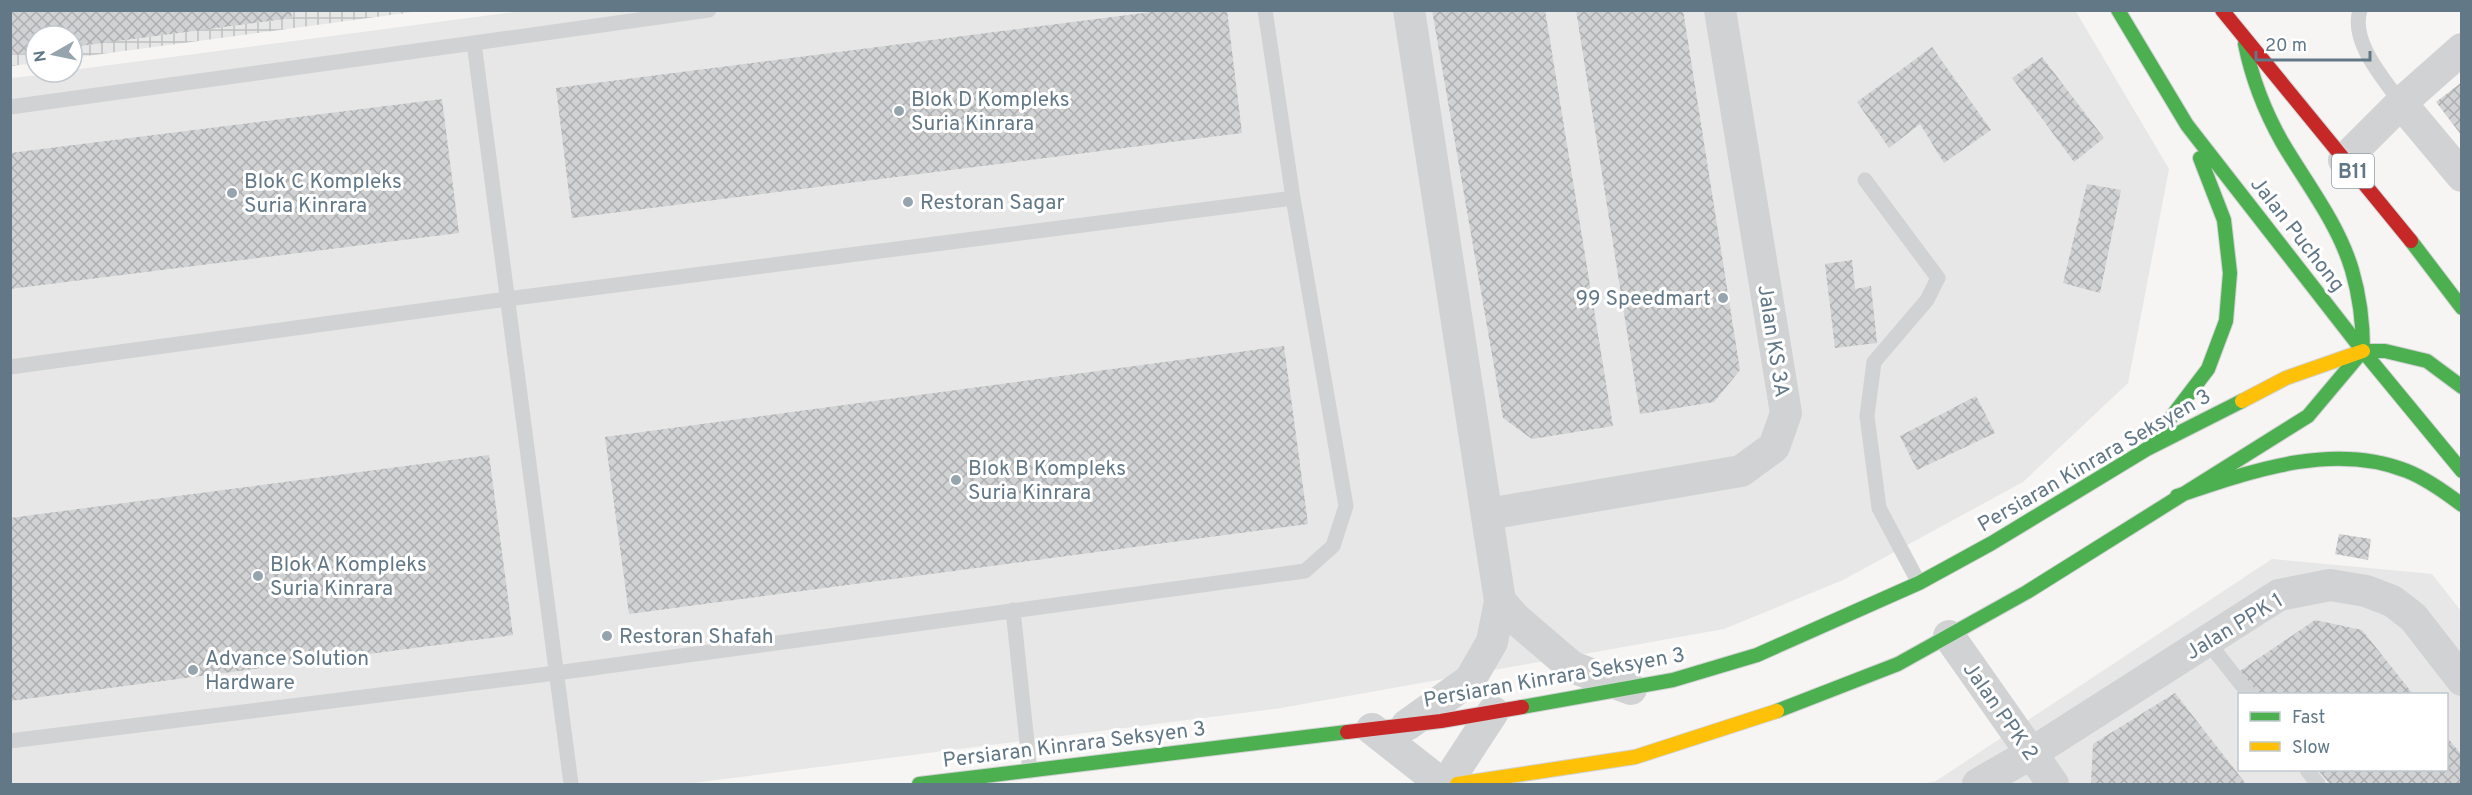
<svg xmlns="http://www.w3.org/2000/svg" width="2472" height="795" font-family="Overpass,sans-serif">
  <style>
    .built { fill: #e6e7e6; fill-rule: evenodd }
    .industrial { fill: url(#industrial-grid) }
    .building { fill: url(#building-cross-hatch) }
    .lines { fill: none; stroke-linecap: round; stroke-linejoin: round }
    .fast-casing { stroke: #d1d2d3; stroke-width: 16 }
    .slow-casing { stroke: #d1d2d3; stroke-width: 16 }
    .jam-casing { stroke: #d1d2d3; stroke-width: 16 }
    .lane { stroke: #d1d2d3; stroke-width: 15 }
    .street { stroke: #d1d2d3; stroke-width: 32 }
    .fast { stroke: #4caf50; stroke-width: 14 }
    .slow { stroke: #ffc107; stroke-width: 14 }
    .jam { stroke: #c62828; stroke-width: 14 }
    .poi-dot { fill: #96a4ad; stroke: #fff; stroke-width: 2 }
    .labels { text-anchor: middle; stroke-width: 6; stroke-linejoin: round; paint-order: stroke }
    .shield { fill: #fff; stroke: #91a0ab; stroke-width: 1.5 }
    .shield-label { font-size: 20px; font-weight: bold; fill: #627887 }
    .poi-label { font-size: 21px; fill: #627887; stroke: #fff; text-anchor: start }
    .street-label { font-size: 21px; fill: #627887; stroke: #fff }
  </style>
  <defs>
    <pattern id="industrial-grid" width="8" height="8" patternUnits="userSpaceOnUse" patternTransform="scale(1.5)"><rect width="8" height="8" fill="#e6e7e6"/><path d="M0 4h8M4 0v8" fill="none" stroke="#bec0c0"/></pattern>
    <pattern id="building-cross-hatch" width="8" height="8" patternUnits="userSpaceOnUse" patternTransform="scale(1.5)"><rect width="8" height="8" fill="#d1d2d3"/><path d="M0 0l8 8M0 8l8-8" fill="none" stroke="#adafb1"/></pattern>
  </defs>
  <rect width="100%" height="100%" fill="#f6f5f3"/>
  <path class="built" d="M530 10H2075L2169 169 2128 383 2023 482 1843 580 1724 629 1281 708 685 784H11L10 78 72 72V70Z
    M2272 559 2432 574 2461 611V784H1920L1936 781ZM2240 694H2446V770H2240Z"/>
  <path class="industrial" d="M10 11H420L72 58V36H36V63L11 66Z"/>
  <path class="building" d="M10 10H291L292 18 72 47V36H36V52L10 55Z
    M1167 10H1227L1242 133 572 218 556 88Z
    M1432 10H1545L1613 426 1532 439 1503 418Z
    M1576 10H1683L1740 370 1714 402 1640 414Z
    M1932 47 1991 130 1944 163 1920 124 1889 148 1857 102Z
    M2042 57 2104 138 2074 162 2012 78Z
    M2462 82V136L2436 102Z
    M442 99 459 233 10 289V153Z
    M2087 184 2121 190 2100 293 2063 283Z
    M1852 260 1855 289 1871 286 1877 343 1835 348 1825 264Z
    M1284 346 1308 524 629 614 605 437Z
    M1976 396 1995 433 1917 470 1900 436Z
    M489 455 513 635 10 701V518Z
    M2339 534 2371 539 2368 560 2335 554Z
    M2315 620 2362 630 2413 694H2258L2240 671Z
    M2175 693 2246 784H2091L2093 744Z
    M2446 736 2462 755V784H2330L2318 770H2446Z"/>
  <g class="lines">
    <defs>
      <path id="fast" d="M2118 10 2187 125 2363 351 2462 471
        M2245 44C2252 79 2264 110 2282 142 2306 183 2338 223 2352 270 2360 297 2363 323 2363 351
        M2411 241 2462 308
        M2363 351H2385L2427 361 2462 387
        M2147 449 2208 369 2226 321 2230 273 2224 220 2200 158
        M2177 496C2249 472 2332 441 2407 471 2427 479 2445 492 2462 505
        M1522 707 1673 680 1757 655 1919 583 1992 543 2147 449 2242 401
        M1777 711 1898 664 2027 592 2308 416 2361 353
        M919 784 1347 732"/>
      <path id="slow" d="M2242 401 2286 378 2363 351
        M1457 784 1635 757 1777 711"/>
      <path id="jam" d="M2222 10 2411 241
        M1347 732 1441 721 1522 707"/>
    </defs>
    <use href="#fast" class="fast-casing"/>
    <use href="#slow" class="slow-casing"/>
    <use href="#jam" class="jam-casing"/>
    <path class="lane" d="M2360 10C2350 42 2384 79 2401 103
      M10 107 474 43
      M1865 180 1938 278 1927 300 1874 362 1867 416 1879 508 1919 583
      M10 367 507 299 1293 198
      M1013 610 1030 771
      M2207 641 2249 694
      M10 741 556 673 1305 571 1333 546 1346 506 1293 198 1265 10
      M2307 770 2318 784
      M571 784 474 43 709 10"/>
    <path class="street" d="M2401 103 2462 176
      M2344 160 2401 103 2462 49
      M1488 514 1741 471 1774 447 1786 413 1720 10
      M1500 601 1516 619 1572 667 1631 689
      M1949 636 2053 784
      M1407 725 1470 680 1492 642 1500 601 1409 10
      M1372 729 1442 784
      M1446 784 1493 712
      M1978 784 2030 754 2279 595 2330 585 2366 591 2392 601 2413 617 2462 680"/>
    <use href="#fast" class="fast"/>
    <use href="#slow" class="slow"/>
    <use href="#jam" class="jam"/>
  </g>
  <g class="poi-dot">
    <circle cx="899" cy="111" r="6"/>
    <circle cx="232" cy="193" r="6"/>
    <circle cx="908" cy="202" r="6"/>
    <circle cx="1723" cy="298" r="6"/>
    <circle cx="956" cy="480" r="6"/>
    <circle cx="258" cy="576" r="6"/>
    <circle cx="607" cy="636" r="6"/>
    <circle cx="193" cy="670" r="6"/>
  </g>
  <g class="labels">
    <rect class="shield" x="2332" y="154" width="42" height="34" rx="4.5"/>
    <g class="shield-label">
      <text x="2353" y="178">B11</text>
    </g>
    <g class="poi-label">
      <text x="911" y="106">Blok D Kompleks<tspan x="911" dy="24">Suria Kinrara</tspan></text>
      <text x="244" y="188">Blok C Kompleks<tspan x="244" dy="24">Suria Kinrara</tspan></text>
      <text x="920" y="209">Restoran Sagar</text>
      <text x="1711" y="305" text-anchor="end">99 Speedmart</text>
      <text x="968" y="475">Blok B Kompleks<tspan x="968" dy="24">Suria Kinrara</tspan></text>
      <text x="270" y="571">Blok A Kompleks<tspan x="270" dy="24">Suria Kinrara</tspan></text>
      <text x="619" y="643">Restoran Shafah</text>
      <text x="205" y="665">Advance Solution<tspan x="205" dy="24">Hardware</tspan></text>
    </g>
    <g class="street-label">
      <text transform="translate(2298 234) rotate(52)" y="7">Jalan Puchong</text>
      <text transform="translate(1774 341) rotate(81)" y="7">Jalan KS 3A</text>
      <text transform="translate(2094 460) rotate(-30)" y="7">Persiaran Kinrara Seksyen 3</text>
      <text transform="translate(2234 626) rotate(-31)" y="7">Jalan PPK 1</text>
      <text transform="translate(1554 677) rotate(-10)" y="7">Persiaran Kinrara Seksyen 3</text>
      <text transform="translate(2001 711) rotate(55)" y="7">Jalan PPK 2</text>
      <text transform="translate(1074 744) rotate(-7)" y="7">Persiaran Kinrara Seksyen 3</text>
    </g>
  </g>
  <rect width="2472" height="795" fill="none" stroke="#627887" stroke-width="24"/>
  <rect x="2238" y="693" width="210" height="78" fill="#ffffff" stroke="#c0c9cf" stroke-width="1.5"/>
  <rect x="2250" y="712" width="30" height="9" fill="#4caf50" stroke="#c0c9cf" stroke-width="1.5"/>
  <text x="2292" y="723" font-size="18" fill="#627887">Fast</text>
  <rect x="2250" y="742" width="30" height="9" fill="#ffc107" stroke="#c0c9cf" stroke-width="1.5"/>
  <text x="2292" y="753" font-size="18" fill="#627887">Slow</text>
  <g transform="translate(54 54) rotate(261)"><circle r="28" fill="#ffffff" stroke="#c0c9cf" stroke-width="1.5"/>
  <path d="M0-4.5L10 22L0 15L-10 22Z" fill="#96a4ad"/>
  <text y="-9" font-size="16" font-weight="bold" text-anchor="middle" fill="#627887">N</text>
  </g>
  <path d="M2256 51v9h114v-9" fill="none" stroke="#627887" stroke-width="3"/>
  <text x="2265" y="51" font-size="18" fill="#627887" stroke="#ffffff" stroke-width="4.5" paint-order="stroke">20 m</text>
</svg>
